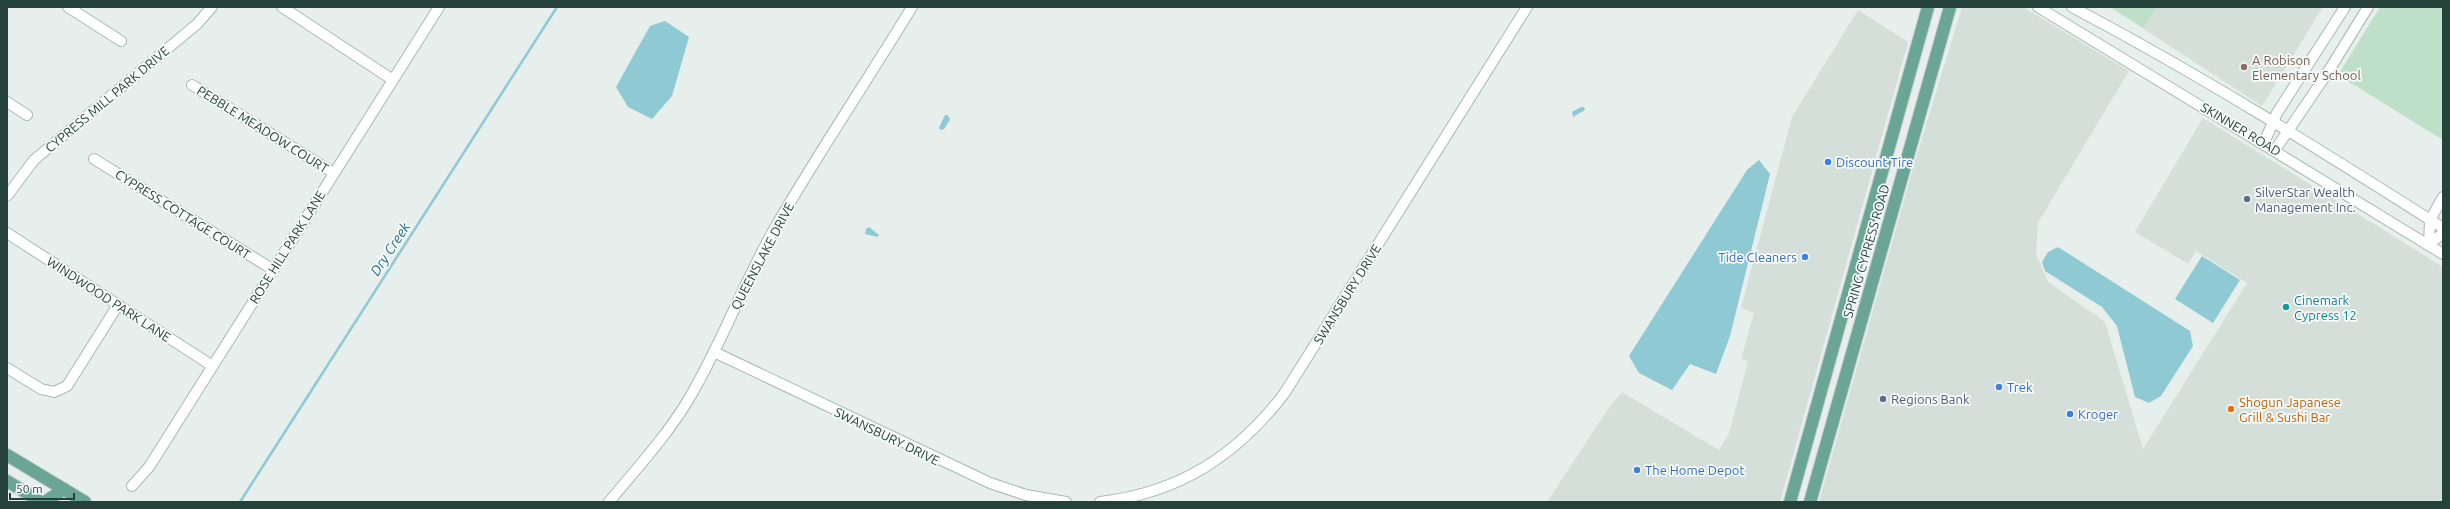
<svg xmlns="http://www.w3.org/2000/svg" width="2450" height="509" font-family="Ubuntu,sans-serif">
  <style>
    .built { fill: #d4dfda }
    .green { fill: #bfe0c8 }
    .water { fill: #8ec9d4 }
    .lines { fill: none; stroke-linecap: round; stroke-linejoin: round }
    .stream { stroke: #8ec9d4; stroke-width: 2.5 }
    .minor-casing { stroke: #a8b8b2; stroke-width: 12 }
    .major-casing { stroke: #c2cac8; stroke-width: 14 }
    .minor { stroke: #fff; stroke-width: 10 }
    .major { stroke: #6aa596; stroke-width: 12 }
    .education-dot { fill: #8d6e63; stroke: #f7fbf9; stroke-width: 1.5 }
    .shop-dot { fill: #3f7fe0; stroke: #f7fbf9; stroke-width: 1.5 }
    .service-dot { fill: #5c6f8a; stroke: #f7fbf9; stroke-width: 1.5 }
    .culture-dot { fill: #0f9aa8; stroke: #f7fbf9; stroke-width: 1.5 }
    .food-dot { fill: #e8710a; stroke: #f7fbf9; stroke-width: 1.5 }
    .labels { text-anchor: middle; stroke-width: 3.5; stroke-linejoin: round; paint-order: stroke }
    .education-label { font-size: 13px; fill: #785e54; stroke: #f7fbf9; text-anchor: start }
    .street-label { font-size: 13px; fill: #24423a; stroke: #f7fbf9 }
    .shop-label { font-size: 13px; fill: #366cbe; stroke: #f7fbf9; text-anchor: start }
    .service-label { font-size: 13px; fill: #4e5e75; stroke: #f7fbf9; text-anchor: start }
    .culture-label { font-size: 13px; fill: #0d838f; stroke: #f7fbf9; text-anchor: start }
    .food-label { font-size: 13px; fill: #c56008; stroke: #f7fbf9; text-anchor: start }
    .water-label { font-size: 14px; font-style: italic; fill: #1c6f80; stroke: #f7fbf9 }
  </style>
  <rect width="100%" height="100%" fill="#e6efeb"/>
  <path class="built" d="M1962 7H2023L2129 71 2038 223 2036 254 2048 282 2105 322 2143 449 2247 283 2196 251 2188 264 2135 232 2203 118 2443 267V502H1819L1915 161Z
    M2110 7H2323L2262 106Z
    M1858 10 1908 42 1780 502H1547L1608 409 1622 392 1719 450 1729 434 1748 361 1741 359 1754 313 1741 308 1792 117Z"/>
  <path class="green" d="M2110 7H2156L2144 28Z
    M2380 7H2443V140L2338 75Z"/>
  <path class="water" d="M665 21 689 37 672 96 652 119 628 107 616 87 650 26Z
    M1581 107H1584L1585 110 1573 117 1572 112Z
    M945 115H948L950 120 944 129 941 130 939 128Z
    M1759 160 1770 174 1730 336 1716 374 1690 364 1672 390 1639 373 1629 356 1747 170Z
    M869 227 879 235 878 237 865 234 866 229Z
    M2058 247 2190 331 2193 346 2161 396 2149 403 2135 397 2117 326 2102 307 2045 271 2042 262 2048 252Z
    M2202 256 2240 280 2213 323 2175 299Z"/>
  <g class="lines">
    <path class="stream" d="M240 502 557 7"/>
    <defs>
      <path id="minor" d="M68 7 121 41
        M282 7 393 80
        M2038 7 2443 254
        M2072 7C2199 74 2322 151 2443 228
        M192 85 334 173
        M7 102 27 115
        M2264 143 2277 113 2345 7
        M2275 150 2328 72 2368 7
        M94 159 272 269
        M7 196 34 160 197 24 212 7
        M7 233 211 365
        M2429 245 2430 220 2443 197
        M2429 245 2443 233
        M714 352 990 483 1026 495 1066 502
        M7 368 41 389 54 392 67 386 118 305
        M132 486 149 467 439 7
        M609 502C636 469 665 438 687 402 721 346 743 283 776 226 819 152 867 81 912 7
        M1100 502C1179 493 1236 456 1284 394L1527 7"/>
      <path id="major" d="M7 455 85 502
        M7 481 41 502
        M45 502 64 489
        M1790 502 1928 7
        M1810 502 1950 7"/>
    </defs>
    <use href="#minor" class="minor-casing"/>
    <use href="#major" class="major-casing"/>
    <use href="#minor" class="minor"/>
    <use href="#major" class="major"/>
  </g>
  <circle class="education-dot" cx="2244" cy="67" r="4"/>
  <g class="shop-dot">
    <circle cx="1828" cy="162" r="4"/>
    <circle cx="1805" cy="257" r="4"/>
    <circle cx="1999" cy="387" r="4"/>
    <circle cx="2070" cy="414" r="4"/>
    <circle cx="1637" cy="470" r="4"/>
  </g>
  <g class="service-dot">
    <circle cx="2247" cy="199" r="4"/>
    <circle cx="1883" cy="399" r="4"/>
  </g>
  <circle class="culture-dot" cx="2286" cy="307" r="4"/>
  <circle class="food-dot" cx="2231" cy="409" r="4"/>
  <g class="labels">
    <g class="education-label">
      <text x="2252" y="65">A Robison<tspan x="2252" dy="15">Elementary School</tspan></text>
    </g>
    <g class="street-label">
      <text transform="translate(107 99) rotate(-40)" y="5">CYPRESS MILL PARK DRIVE</text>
      <text transform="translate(263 129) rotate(32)" y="5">PEBBLE MEADOW COURT</text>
      <text transform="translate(2241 129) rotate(31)" y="5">SKINNER ROAD</text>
      <text transform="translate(183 214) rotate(32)" y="5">CYPRESS COTTAGE COURT</text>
      <text transform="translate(287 247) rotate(-58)" y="5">ROSE HILL PARK LANE</text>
      <text transform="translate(1866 251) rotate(-74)" y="5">SPRING CYPRESS ROAD</text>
      <text transform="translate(762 256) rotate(-62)" y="5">QUEENSLAKE DRIVE</text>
      <text transform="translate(1347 294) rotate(-58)" y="5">SWANSBURY DRIVE</text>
      <text transform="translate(109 299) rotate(33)" y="5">WINDWOOD PARK LANE</text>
      <text transform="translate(887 436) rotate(26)" y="5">SWANSBURY DRIVE</text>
    </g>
    <g class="shop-label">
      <text x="1836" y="167">Discount Tire</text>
      <text x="1797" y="262" text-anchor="end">Tide Cleaners</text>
      <text x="2007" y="392">Trek</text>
      <text x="2078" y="419">Kroger</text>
      <text x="1645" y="475">The Home Depot</text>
    </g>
    <g class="service-label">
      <text x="2255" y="197">SilverStar Wealth<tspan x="2255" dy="15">Management Inc.</tspan></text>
      <text x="1891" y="404">Regions Bank</text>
    </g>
    <g class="culture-label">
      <text x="2294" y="305">Cinemark<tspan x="2294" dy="15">Cypress 12</tspan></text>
    </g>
    <g class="food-label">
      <text x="2239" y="407">Shogun Japanese<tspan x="2239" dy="15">Grill &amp; Sushi Bar</tspan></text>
    </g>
    <g class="water-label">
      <text transform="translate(390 249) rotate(-57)" y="5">Dry Creek</text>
    </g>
  </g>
  <rect width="2450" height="509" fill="none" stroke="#24423a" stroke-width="16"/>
  <path d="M10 493v6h64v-6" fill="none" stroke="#24423a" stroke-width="2"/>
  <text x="16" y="493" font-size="12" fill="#24423a" stroke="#f7fbf9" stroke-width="3" paint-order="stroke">50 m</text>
</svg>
